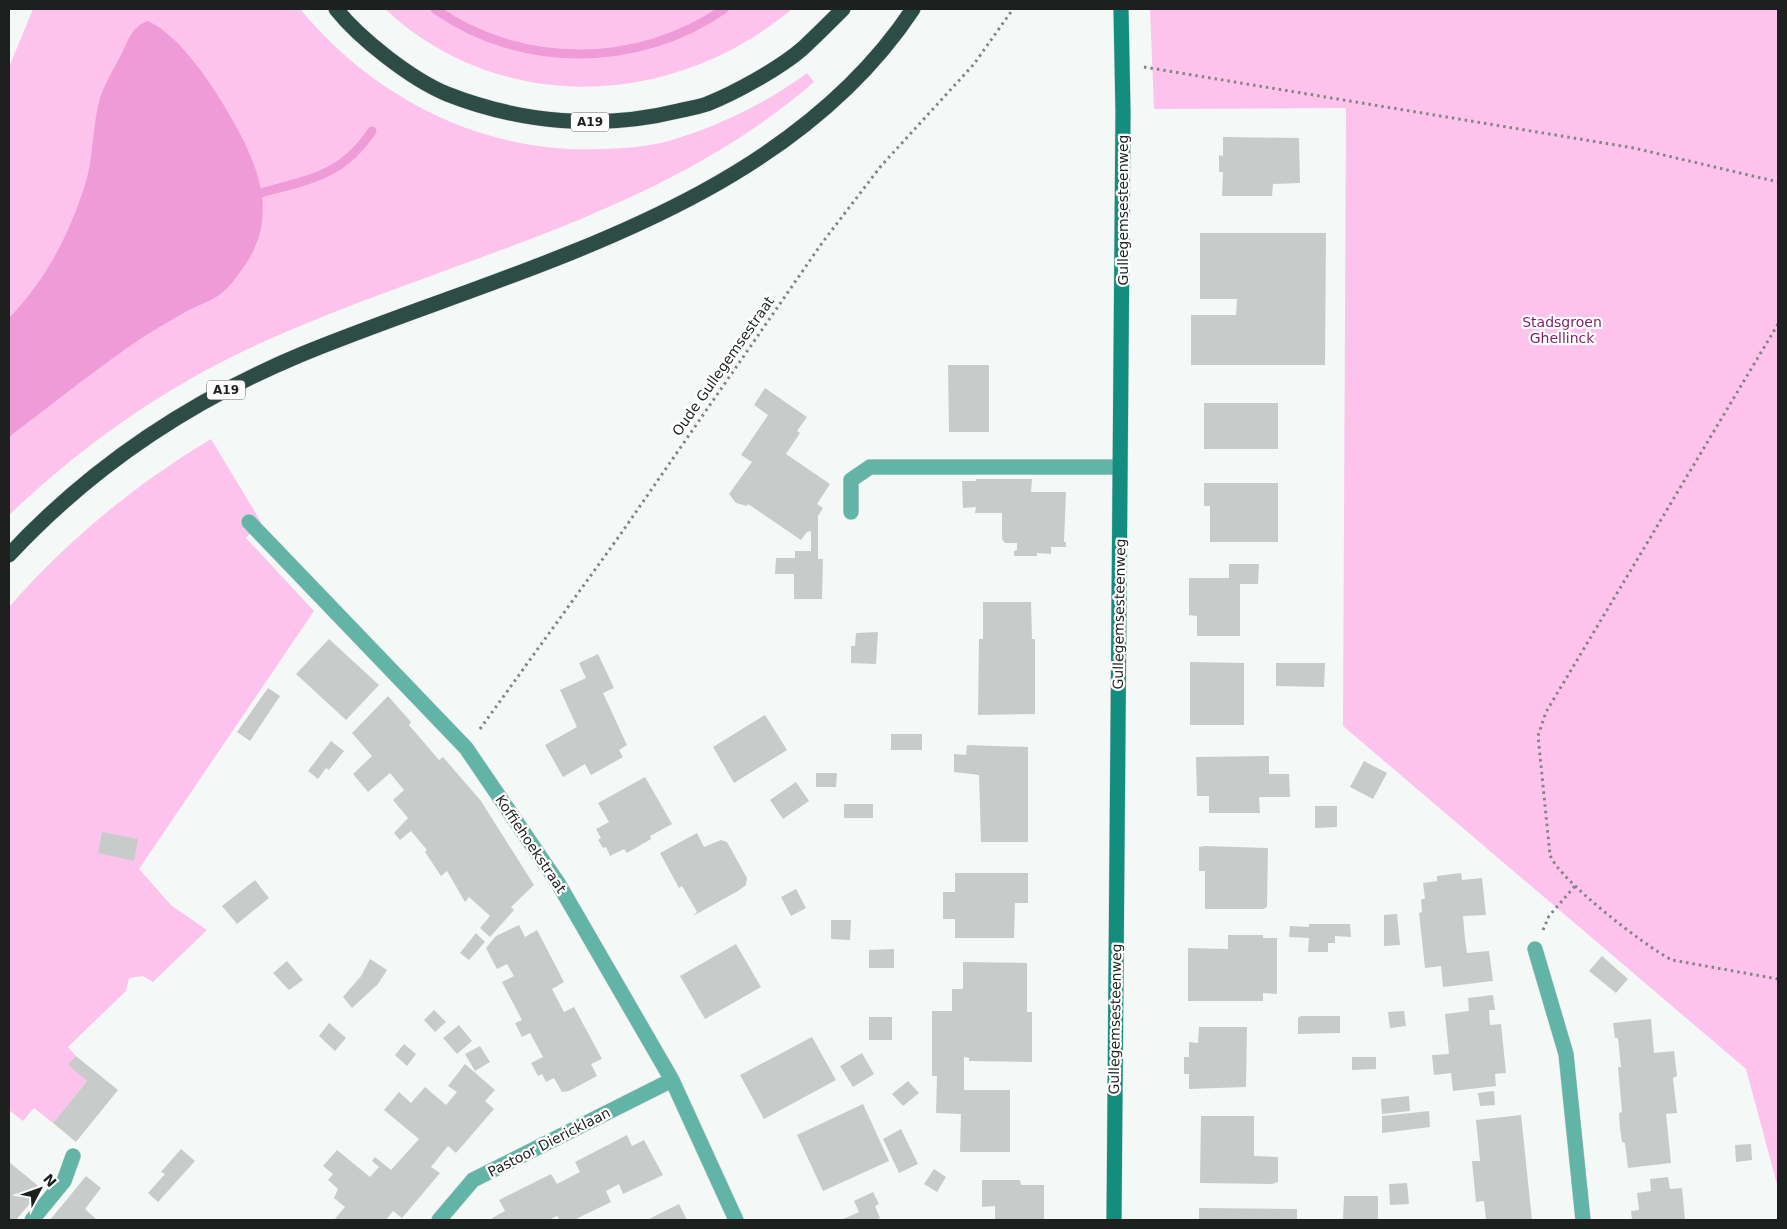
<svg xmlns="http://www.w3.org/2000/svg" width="1787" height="1229" font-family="'DejaVu Sans',sans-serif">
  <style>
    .green { fill: #fec3ed }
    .water { fill: #ee9bd8 }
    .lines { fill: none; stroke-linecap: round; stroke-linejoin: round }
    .stream { stroke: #ee9bd8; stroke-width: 9 }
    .building { fill: #c7cccb }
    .lane-casing { stroke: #d2d6d5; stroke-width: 16 }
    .street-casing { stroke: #d2d6d5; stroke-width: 16 }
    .secondary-casing { stroke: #d2d6d5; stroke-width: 16 }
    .highway-casing { stroke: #d2d6d5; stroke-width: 16 }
    .path { stroke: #828585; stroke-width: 3; stroke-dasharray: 2.5 4; stroke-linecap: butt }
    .lane { stroke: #62b4a6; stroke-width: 15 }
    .street { stroke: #62b4a6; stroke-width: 15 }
    .secondary { stroke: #128d7e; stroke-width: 15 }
    .highway { stroke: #2e4c46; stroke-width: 15 }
    .labels { text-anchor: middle; stroke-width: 4.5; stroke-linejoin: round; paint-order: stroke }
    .shield { fill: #fff; stroke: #626262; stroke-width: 1 }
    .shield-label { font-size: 12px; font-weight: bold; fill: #1e1f1f }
    .street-label { font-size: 14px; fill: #1e1f1f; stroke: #fff }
    .park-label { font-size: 14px; fill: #7d1c6a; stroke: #fff }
  </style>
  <rect width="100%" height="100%" fill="#f4f9f8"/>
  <path class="green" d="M33 9H300C373 97 480 153 597 149 619 149 643 147 665 142 715 128 765 104 807 73L814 82C660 216 455 257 272 338 173 381 87 441 9 515V67Z
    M385 9H792C674 108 501 117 385 9Z
    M1150 9H1778V1188L1746 1069 1343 726 1346 108 1154 109Z
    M211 439 261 522 246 538 314 611 139 869 172 906 207 930 153 982 143 976 129 978 126 991 68 1047 76 1056 69 1065 87 1081 53 1123 34 1108 23 1121 9 1110V607C68 540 134 485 211 439Z"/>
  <path class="water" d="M148 21C181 36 216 90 233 121 262 172 279 222 240 272 235 279 229 287 222 293 213 300 199 305 189 310 172 319 156 329 140 339 95 370 52 404 9 437V318C45 281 68 237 84 188 93 163 92 133 98 106 102 87 114 69 123 51 129 38 133 26 148 21Z"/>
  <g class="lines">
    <path class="stream" d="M435 9C520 69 638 69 724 9
      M261 193C310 179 342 176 372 131"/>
  </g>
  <path class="building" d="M1223 137 1299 138 1300 183 1273 184 1272 196H1222L1223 172H1219V155L1223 156Z
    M1200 233H1326L1325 365H1191V315H1236L1237 299H1200Z
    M948 365H989V432H949Z
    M765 388 807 417 797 431 800 433 786 454 830 484 817 504 823 508 818 516V559H823L822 599H794V574H775L776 558H795V551H811V531L807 532 801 540 748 504 747 506 736 503 729 494 752 462 741 455 768 415 754 405Z
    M1204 403H1278V449H1204Z
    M976 479H1032L1031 492H1066L1064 542H1066V547H1051V554L1037 553V556H1014V551L1017 550V543H1005L1002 539V513H975L976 507 963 508 962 481H976Z
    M1204 483H1278V542H1210V506H1204Z
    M1229 564H1259L1258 584H1240V636H1197V616L1189 615V578H1229Z
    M983 602H1031L1032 639H1035V714L978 715 979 639H983Z
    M878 632 876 664 851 663V646H855L856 633Z
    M329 639 379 685 346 720 296 674Z
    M598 654 614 688 603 693 627 745 619 750 623 757 591 775 585 764 563 777 545 745 577 727 560 690 586 678 579 663Z
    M1190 662 1244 663V725H1190Z
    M1276 663H1325L1324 687 1276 686Z
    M268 688 280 696 250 741 237 732Z
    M388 696 411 722 409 725 439 760 443 757 481 801 534 885 511 907 514 910 490 937 480 928 490 916 469 897 465 902 447 871 441 876 425 852 427 850 411 831 400 840 394 833 408 818 393 800 404 790 390 773 368 792 353 774 372 756 352 733Z
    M765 715 787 750 734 783 713 747Z
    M891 734H922V750H891Z
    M331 741 344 751 329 770 326 768 318 779 308 771Z
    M967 745 1028 747V842H981L979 775 954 772V754L966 755Z
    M1269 756V774H1289L1290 797H1259L1260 813H1209V796H1197L1196 757Z
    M1364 761 1387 773 1373 799 1350 787Z
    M816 773H837L836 787H816Z
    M645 777 672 824 650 836 651 839 627 853 624 849 610 856 606 847 603 848 598 840 601 838 596 829 609 822 598 803Z
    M796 782 809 801 783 819 770 800Z
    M844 804H873V818H844Z
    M1315 806H1337V827L1315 828Z
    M102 832 138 839 134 861 98 853Z
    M697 833 704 847 721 840 727 842 747 878 746 885 738 891 693 916 697 912 682 886 679 888 660 853Z
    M1205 846 1268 848 1267 907 1263 909H1205V871H1199V847Z
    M955 873H1028V903H1015L1014 938H955V919H943V892H955Z
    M1461 873 1462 880 1482 878 1486 915 1463 916 1465 939 1467 953 1489 951 1493 981 1443 987 1441 966 1425 968 1419 913 1422 912 1421 899H1425L1423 883 1437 881V876Z
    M255 880 269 898 237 924 222 906Z
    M796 889 806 908 791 916 781 897Z
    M1397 914 1400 945 1384 946V915Z
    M831 920H851L850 940 831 939Z
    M1309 924H1350L1351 937 1335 936V943H1328V952H1308L1309 938 1289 937 1290 926 1309 927Z
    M519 925 525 937 537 930 564 982 552 989 564 1012 574 1007 602 1059 591 1064 597 1076 569 1091 562 1092 554 1078 546 1082 542 1074 538 1076 531 1063 543 1057 530 1033 522 1037 515 1023 522 1020 502 982 514 976 507 964 497 969 486 948 496 936Z
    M476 933 485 942 469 960 460 953Z
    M1228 935H1263V938H1277V994L1263 993V1001H1188V948L1228 949Z
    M736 944 761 987 705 1019 680 976Z
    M894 949V968H869V950Z
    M1602 956 1628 979 1616 993 1589 971Z
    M370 959 387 970 378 984 352 1008 343 997 361 976Z
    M287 961 303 980 289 990 273 973Z
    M963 962 1027 963V1012H1032V1062L969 1061V1058L964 1057V1090H1010V1152H960L961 1114 936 1113 937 1076H932V1011H952V989H963Z
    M1493 995 1495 1010H1489L1490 1025 1501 1024 1506 1073 1495 1074 1496 1086 1453 1091 1451 1073 1434 1075 1432 1055 1449 1054 1445 1014 1469 1011 1468 998Z
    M434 1010 446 1022 435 1032 424 1020Z
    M1404 1011 1406 1026 1390 1028 1388 1012Z
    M1301 1016H1340V1033L1298 1034V1018Z
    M869 1017H892V1040H869Z
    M1651 1019 1654 1053 1674 1051 1677 1076 1673 1078 1677 1113 1666 1114 1671 1163 1628 1168 1625 1143 1622 1142 1620 1128 1619 1113 1622 1112 1618 1067H1621L1618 1038H1615L1613 1023Z
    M329 1023 346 1038 335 1051 319 1036Z
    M459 1025 472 1041 457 1054 443 1038Z
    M1199 1027H1247L1246 1087 1189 1089V1074H1184V1057H1189V1042L1198 1043Z
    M812 1037 836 1080 764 1119 740 1075Z
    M404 1044 416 1054 407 1066 395 1055Z
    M480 1046 490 1062 475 1071 465 1054Z
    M862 1053 874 1074 853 1087 840 1066Z
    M76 1056 118 1090 76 1142 53 1123 87 1081 68 1065Z
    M1352 1057H1376V1069L1352 1070Z
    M465 1064 495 1090 485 1101 494 1109 456 1153 448 1146 431 1167 440 1173 402 1218 393 1211 386 1220H334L345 1207 334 1198 338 1189 328 1180 333 1174 323 1166 337 1150 370 1177 379 1167 372 1161 375 1157 391 1170 419 1139 384 1110 399 1092 411 1103 425 1087 446 1105 457 1092 448 1086Z
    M908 1081 919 1093 903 1106 892 1094Z
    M1494 1091 1495 1105 1480 1106 1478 1093Z
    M1409 1096 1410 1111 1382 1114 1381 1099Z
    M863 1104 889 1161 823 1191 797 1135Z
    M1429 1111 1430 1127 1382 1133V1116Z
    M1521 1115 1532 1220H1486L1484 1201 1476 1202 1472 1161H1480L1476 1120Z
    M1201 1116H1254V1156L1278 1157V1182L1272 1184 1200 1183Z
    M901 1129 918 1164 899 1173 883 1139Z
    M627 1135 632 1146 644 1140 663 1175 623 1194 619 1184 606 1191 611 1202 574 1220H560L557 1216 549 1220H494L492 1218 505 1211 499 1200 551 1174 557 1184 580 1172 575 1162Z
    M1751 1144 1752 1160 1736 1162 1735 1145Z
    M181 1149 195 1161 158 1202 148 1193 165 1174 161 1172Z
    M9 1162 42 1189 16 1220H9Z
    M934 1169 946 1177 937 1192 924 1184Z
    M86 1176 101 1188 85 1209 97 1220H50Z
    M1668 1177 1670 1189 1682 1188 1685 1220H1632L1631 1211 1639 1210 1637 1193 1651 1191 1650 1179Z
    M982 1180H1020L1021 1185H1044V1220H995V1206L982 1207Z
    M1407 1183 1409 1204 1390 1205 1389 1184Z
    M873 1192 879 1204 875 1206 880 1218 875 1220H841L859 1212 854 1201Z
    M1344 1196H1378V1220H1343Z
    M679 1204 687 1220H647Z
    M1199 1208 1297 1209V1220H1199Z"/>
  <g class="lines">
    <defs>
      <path id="lane" d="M851 512V480L870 467H1120
        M32 1220 64 1181 73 1156"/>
      <path id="street" d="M249 522 466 748 558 883 672 1080 736 1220
        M1535 949 1566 1054 1583 1220
        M439 1220 473 1180 672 1080"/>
      <path id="secondary" d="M1114 1220 1123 112 1121 9"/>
      <path id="highway" d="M336 9C360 39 411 79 447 94 521 123 601 130 678 111 687 109 698 107 707 104 735 93 780 68 802 49 816 36 830 22 843 9
        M9 555C90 468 190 401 300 355 511 268 779 211 913 9"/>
    </defs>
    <use href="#lane" class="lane-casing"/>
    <use href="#street" class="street-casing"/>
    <use href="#secondary" class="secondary-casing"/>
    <use href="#highway" class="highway-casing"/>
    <path class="path" d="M1144 67 1634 148 1778 182
      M1778 324 1546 712 1538 736 1550 855C1559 880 1646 947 1672 960L1778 979
      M480 729 620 535 822 243 881 166 974 64 1013 9
      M1543 930 1549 916 1575 886"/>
    <use href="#lane" class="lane"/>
    <use href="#street" class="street"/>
    <use href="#secondary" class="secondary"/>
    <use href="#highway" class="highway"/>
  </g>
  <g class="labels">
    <g class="shield">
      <rect x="571" y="112.5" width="38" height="19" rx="4"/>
      <rect x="207" y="380.5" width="38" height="19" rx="4"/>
    </g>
    <g class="shield-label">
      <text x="590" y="126">A19</text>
      <text x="226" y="394">A19</text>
    </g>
    <g class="street-label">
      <text transform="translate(1123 210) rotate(-90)" y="5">Gullegemsesteenweg</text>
      <text transform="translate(723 366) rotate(-55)" y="5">Oude Gullegemsestraat</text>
      <text transform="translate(1119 614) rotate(-89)" y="5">Gullegemsesteenweg</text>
      <text transform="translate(531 844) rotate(56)" y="5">Koffiehoekstraat</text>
      <text transform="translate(1115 1019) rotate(-89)" y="5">Gullegemsesteenweg</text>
      <text transform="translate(549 1142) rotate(-27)" y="5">Pastoor Diericklaan</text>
    </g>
    <g class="park-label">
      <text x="1562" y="327">Stadsgroen<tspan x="1562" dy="16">Ghellinck</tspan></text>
    </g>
  </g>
  <rect width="1787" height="1229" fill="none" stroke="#1e1f1f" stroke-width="20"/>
  <g transform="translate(40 1189) rotate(49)" stroke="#ffffff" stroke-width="4" paint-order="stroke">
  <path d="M0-4L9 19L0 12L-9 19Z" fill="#1e1f1f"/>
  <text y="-8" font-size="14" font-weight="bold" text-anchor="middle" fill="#1e1f1f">N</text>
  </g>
</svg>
